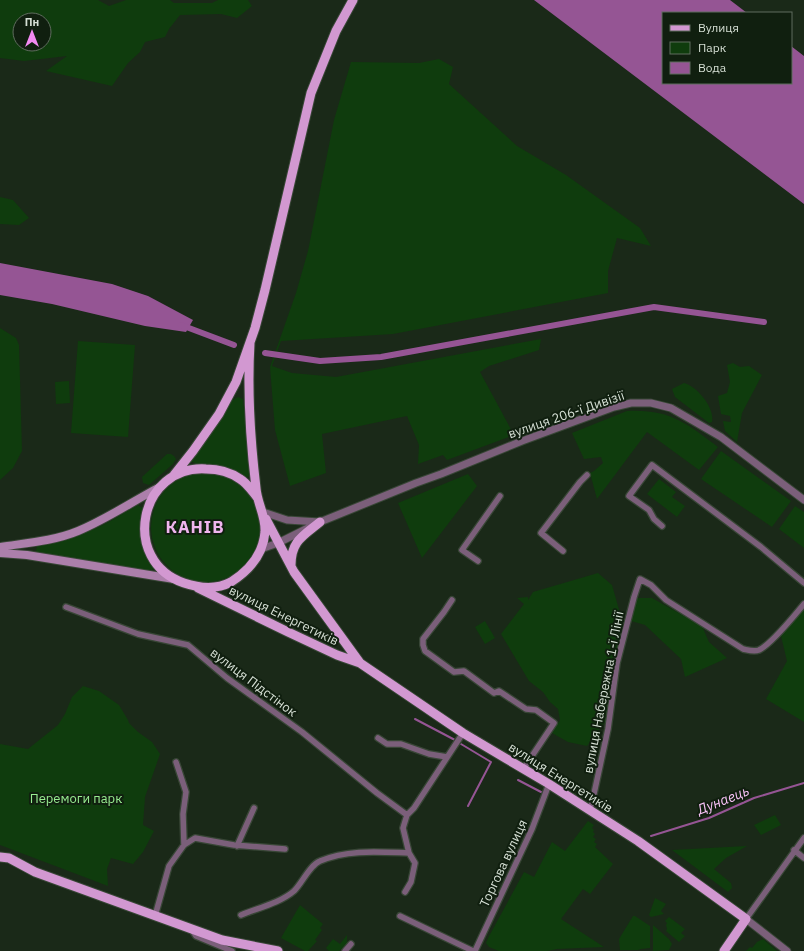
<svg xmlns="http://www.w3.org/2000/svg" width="804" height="951" font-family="'IBM Plex Sans',sans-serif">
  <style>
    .green { fill: #0f3c0d; fill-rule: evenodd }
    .water { fill: #955594 }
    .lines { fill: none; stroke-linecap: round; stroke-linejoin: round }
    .stream { stroke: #955594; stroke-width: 2 }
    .canal { stroke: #955594; stroke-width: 6 }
    .minor-casing { stroke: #384636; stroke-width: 8 }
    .tertiary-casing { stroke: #384636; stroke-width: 9 }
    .secondary-casing { stroke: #384636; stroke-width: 10 }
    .primary-casing { stroke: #384636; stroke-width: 11 }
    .minor { stroke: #7b5f7a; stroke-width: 5.5 }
    .tertiary { stroke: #7b5f7a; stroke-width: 7 }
    .secondary { stroke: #ac7fab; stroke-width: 8 }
    .primary { stroke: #d298d1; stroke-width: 9 }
    .labels { text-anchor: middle; stroke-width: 4; stroke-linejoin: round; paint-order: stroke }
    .street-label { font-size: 13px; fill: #d5dfd4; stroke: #101f0f }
    .park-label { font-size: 13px; fill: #98ed91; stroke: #101f0f }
    .water-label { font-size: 14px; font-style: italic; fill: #f7c2f6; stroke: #101f0f }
    .district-label { font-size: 17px; font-weight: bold; letter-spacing: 1px; fill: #f0b6ef; stroke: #101f0f }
  </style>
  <rect width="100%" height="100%" fill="#1a2918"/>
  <path class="green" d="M0 0H98L109 6 126 0H170L174 3H212L218 0H248L252 6 237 18 221 14 180 15 169 29 165 37 145 42 140 52 128 63 112 86 46 71 67 56 24 61 0 58ZM20 20H44V44H20Z
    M439 59 453 67 449 84 517 146 566 175 640 228 651 246 617 238 608 271V293L393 334 281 341 272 366 292 373 336 377 541 339 539 350 489 366 480 372 514 435 447 460 443 455 418 464 419 445 407 416 322 434 326 473 290 486 275 430 270 367 296 293 308 251 334 120 351 62 419 63Z
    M0 197 13 200 29 218 19 225 0 224Z
    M0 328 16 338 19 345 22 451 13 468 0 480Z
    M78 341 135 345 128 437 71 433Z
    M733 363 740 367 749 366 762 375 742 413 737 442 725 431 723 421 731 422 730 416 721 414 718 396 727 393 730 382 727 365Z
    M69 381 70 403 56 404 55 382Z
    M684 383C697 386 715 408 712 422L709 423 675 397 672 389Z
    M238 397 243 399 250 476 244 478 228 467 197 464 192 462V458L230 401Z
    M627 411C670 409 686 423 718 447L699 470 647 432 597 499 590 473 594 471 603 463 601 457 584 459 572 433Z
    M721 451 791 501 772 527 701 479Z
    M167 454H171L174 456 176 459 173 464 149 485 143 483 142 477Z
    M151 527a55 55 0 1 1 110 0a55 55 0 1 1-110 0Z
    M468 474 477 486 422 558 398 503Z
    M659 479 676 492 672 497 685 506 677 517 647 494Z
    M138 505 144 509C139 535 140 544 154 566L152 571 147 574 88 560 38 554 36 551 37 546C60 541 82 535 103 525 115 519 126 511 138 505Z
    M795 506 804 512V548L779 529Z
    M598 573 612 585 622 620 605 722 587 746 568 742 552 733 560 720 558 709 550 702 543 692 529 681 501 634 524 604 517 598 528 597V600L533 592Z
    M636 598H652L702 626 709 642 727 658 685 677 681 659 645 625 631 621Z
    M804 608V722L766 699 787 661 781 636Z
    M485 621 495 638 485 644 475 627Z
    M83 686 99 691 119 705 128 720 129 723 138 732 152 742 160 754 145 797 143 825 154 831 143 852 133 864 111 858 107 869 108 886 0 845V744L28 749 58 725 65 714 72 697Z
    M775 815 781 825 761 835 754 825Z
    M588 821 594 825 592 828 594 830 593 832 595 834 593 837 596 839 594 842 597 844 595 847 613 864 590 894 583 889 561 919 604 947 557 949 547 951H499L489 947 486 943 488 938 524 872 534 877 552 842 565 851Z
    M747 846 726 858 714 869 731 883 732 888 728 892 672 850Z
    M655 898 666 904 661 911 664 914 651 917 649 915Z
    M300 905 323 924 320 928 322 930 315 940 317 941 308 951H305L281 938Z
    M633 916H635L650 926V948L641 949 638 950H620L619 939Z
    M669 917 685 929 681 933 685 936 679 942 666 931 667 929 666 925 667 923 665 921Z
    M653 925 669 939 672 944 669 950 653 951Z
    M347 935V943L339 951H329L326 948 333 939 340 944Z
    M763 939 777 951H746L750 947 752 948 757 942Z"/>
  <path class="water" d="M534 0H730L747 13H663V83H791V46L804 56V204Z
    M0 263 112 284 148 296 193 320 186 332 145 326 52 304 0 295Z"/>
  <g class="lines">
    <path class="stream" d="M415 719 455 740
      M461 744 491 762 468 806
      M518 780 541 792
      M651 836 709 818 754 798 804 783"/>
    <path class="canal" d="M181 325 234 345
      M265 353 320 361 381 357 654 307 764 322"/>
    <defs>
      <path id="minor" d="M662 526 654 519 649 510 629 496 652 465 761 547 804 583
        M563 551 541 533 580 482 587 475
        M478 561 462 550 500 496
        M452 600 444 612 423 639V645L425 651 454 672 464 671 494 693 499 691 526 709 536 710 554 723 524 768
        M66 607 138 634 188 645 227 678 302 732 377 793 407 815
        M378 738 387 744H401L429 754 447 757
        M176 762 186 792 183 814 184 845
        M589 810 592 803 608 729 617 663 634 597 640 579 651 585 666 600 743 649C748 650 754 652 759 650 770 645 795 615 804 604
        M407 815 414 808 463 733
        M407 815 403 828 409 853
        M237 846 254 808
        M794 850 804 858
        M241 915C258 908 280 903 294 891 302 883 310 865 320 861 348 849 380 852 409 853L415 863 411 882 405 892
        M155 916 169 866 184 845 195 838 234 845 285 849
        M400 916 473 951
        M746 919 804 838
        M192 930 196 936 232 951
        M345 951 351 944
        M475 951 532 829 549 784"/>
      <path id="tertiary" d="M263 512 287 520 320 522
        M261 549 278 543 320 522 416 483 441 474 522 441 614 407 631 403H651L671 408 721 437 804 500
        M746 919 787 951"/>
      <path id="secondary" d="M0 547C26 543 54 541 78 531 107 519 133 501 160 487
        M0 553 27 555 174 579"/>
      <path id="primary" d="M250 343C247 393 250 438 256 488 257 503 266 516 265 532 263 555 250 570 231 582 216 590 199 588 184 583 120 561 139 465 206 469 218 469 230 472 240 479 247 483 252 491 257 497
        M174 475 193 451 219 414 236 382 255 328 265 290 311 93 336 31 353 0
        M266 519 294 572 360 663
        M291 565C291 541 303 536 320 522
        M198 588 288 632 337 655 360 663 463 733 549 784 638 841 746 919 724 951
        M0 857 9 858 35 872 222 940 278 951"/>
    </defs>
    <use href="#minor" class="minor-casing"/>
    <use href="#tertiary" class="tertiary-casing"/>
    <use href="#secondary" class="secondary-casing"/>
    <use href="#primary" class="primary-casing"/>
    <use href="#minor" class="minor"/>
    <use href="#tertiary" class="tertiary"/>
    <use href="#secondary" class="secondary"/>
    <use href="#primary" class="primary"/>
  </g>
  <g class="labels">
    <g class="street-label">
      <text transform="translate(566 414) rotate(-19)" y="5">вулиця 206-ї Дивізії</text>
      <text transform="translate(284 615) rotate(26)" y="5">вулиця Енергетиків</text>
      <text transform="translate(254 682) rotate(37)" y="5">вулиця Підстінок</text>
      <text transform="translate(603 692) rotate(-79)" y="5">вулиця Набережна 1-ї Лінії</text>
      <text transform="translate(561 777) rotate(32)" y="5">вулиця Енергетиків</text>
      <text transform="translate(503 863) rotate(-65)" y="5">Торгова вулиця</text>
    </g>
    <g class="park-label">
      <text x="76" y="803">Перемоги парк</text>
    </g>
    <g class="water-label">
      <text transform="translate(723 800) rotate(-22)" y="5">Дунаець</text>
    </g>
    <g class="district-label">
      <text x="195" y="533">КАНІВ</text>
    </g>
  </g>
  <rect x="662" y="12" width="130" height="72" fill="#101f0f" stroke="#5f6c5e"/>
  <rect x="670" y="25" width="20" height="6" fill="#d298d1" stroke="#5f6c5e"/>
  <text x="698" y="32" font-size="12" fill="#d5dfd4">Вулиця</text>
  <rect x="670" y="42" width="20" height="12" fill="#0f3c0d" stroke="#5f6c5e"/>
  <text x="698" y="52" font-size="12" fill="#d5dfd4">Парк</text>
  <rect x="670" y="62" width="20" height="12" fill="#955594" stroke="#5f6c5e"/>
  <text x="698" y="72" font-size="12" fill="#d5dfd4">Вода</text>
  <g transform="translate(32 32)"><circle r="19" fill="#101f0f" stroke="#5f6c5e"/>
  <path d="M0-3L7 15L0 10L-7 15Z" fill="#f38af2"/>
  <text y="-6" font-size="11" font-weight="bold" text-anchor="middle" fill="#d5dfd4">Пн</text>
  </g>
</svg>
